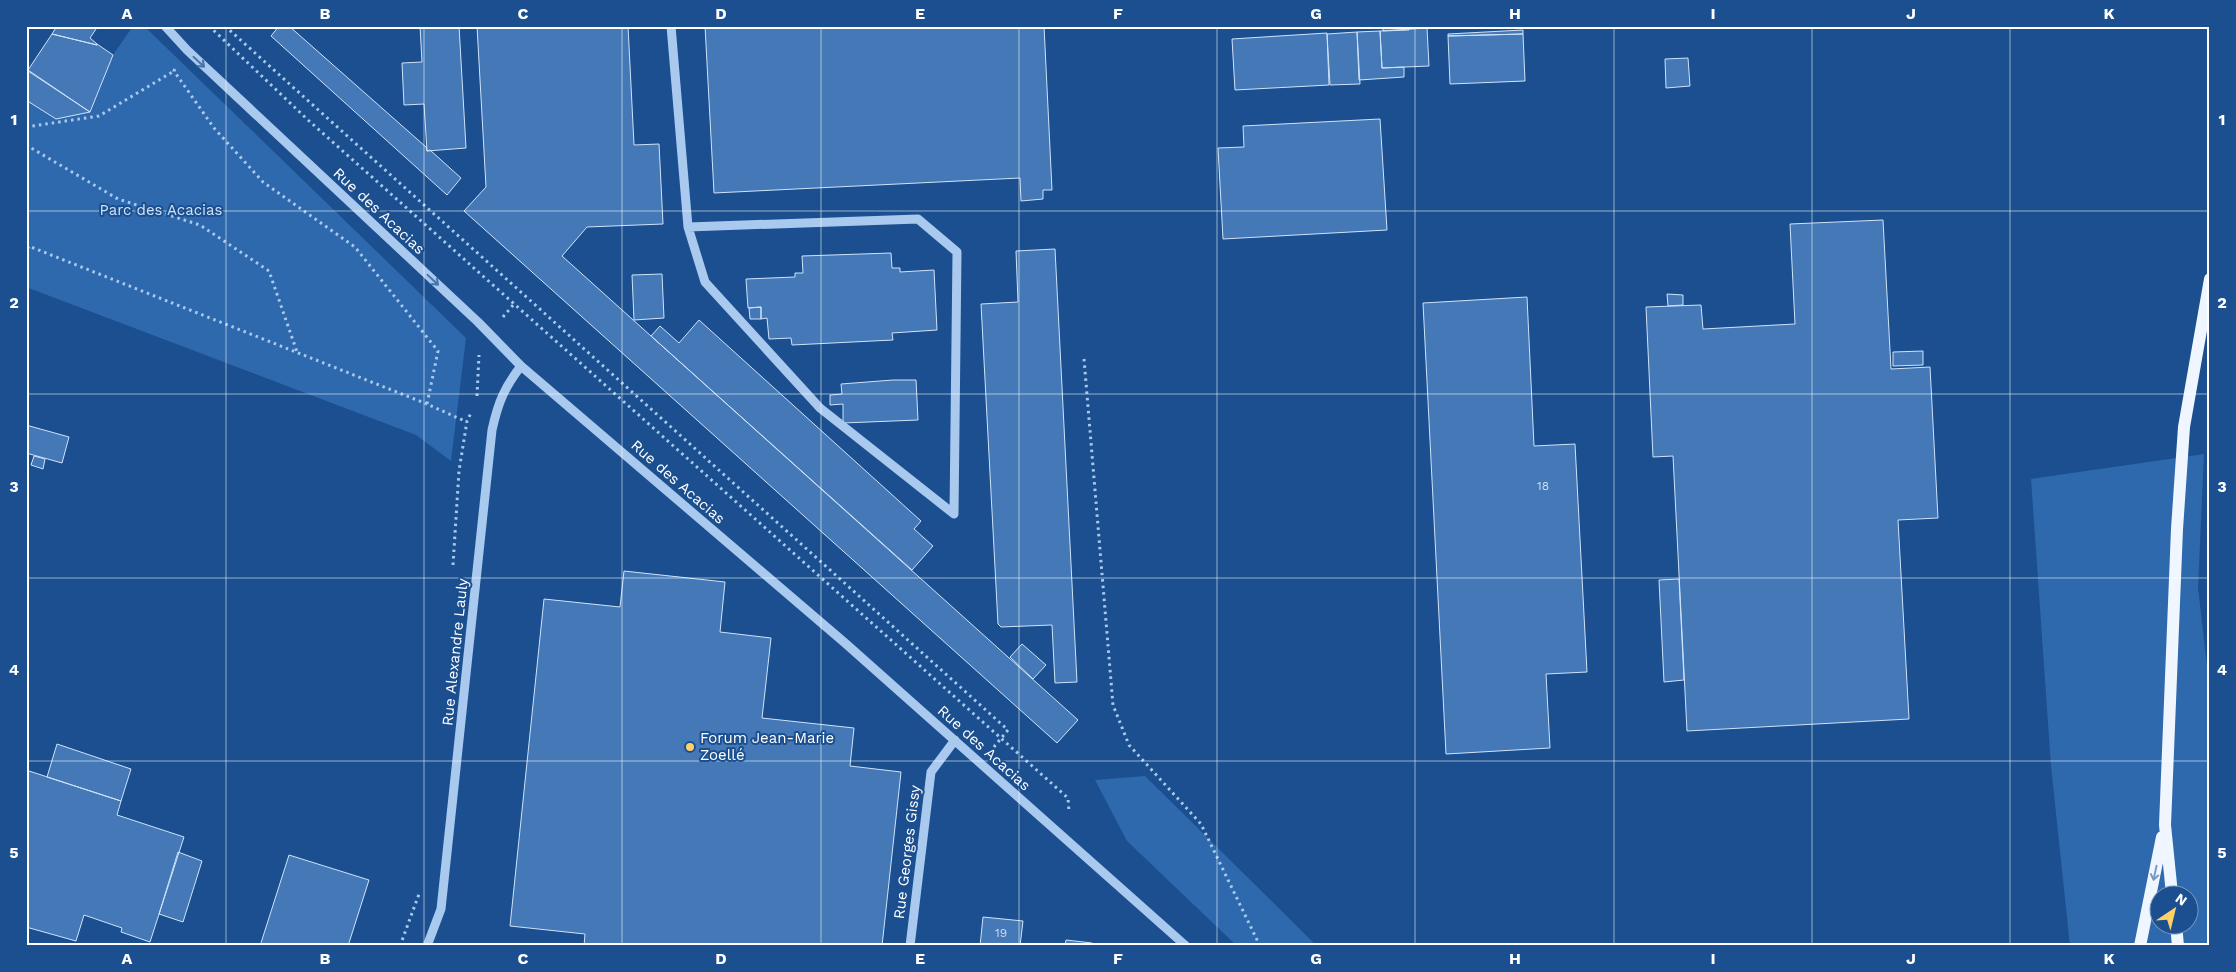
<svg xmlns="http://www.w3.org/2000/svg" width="2236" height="972" font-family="'Work Sans',sans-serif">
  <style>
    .green { fill: #2e69ad; fill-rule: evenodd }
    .building { fill: #4478b7; stroke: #cfe3fa }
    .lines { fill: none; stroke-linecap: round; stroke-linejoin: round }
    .path { stroke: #a9c9ee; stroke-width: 3; stroke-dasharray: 2.5 4; stroke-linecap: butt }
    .minor { stroke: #a9c9ee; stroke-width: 9 }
    .major { stroke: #f0f6ff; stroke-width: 12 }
    .oneway { stroke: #4674ac }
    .oneway2 { stroke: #7b9ac1 }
    .grid { fill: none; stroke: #fff; stroke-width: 1; stroke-opacity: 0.55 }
    .poi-dot { fill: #ffd166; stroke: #1b4f8f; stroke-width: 2 }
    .labels { text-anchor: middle; stroke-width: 4; stroke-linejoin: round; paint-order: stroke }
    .number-label { font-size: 12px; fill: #d0dded }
    .park-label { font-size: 15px; fill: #cfe3fa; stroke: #1b4f8f }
    .street-label { font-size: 15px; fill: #fff; stroke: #1b4f8f }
    .poi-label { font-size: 15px; fill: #fff; stroke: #1b4f8f; text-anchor: start }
    .neatline { fill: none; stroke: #fff; stroke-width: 2 }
    .grid-label { font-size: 16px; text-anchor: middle; font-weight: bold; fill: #fff }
  </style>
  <rect width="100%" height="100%" fill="#1b4f8f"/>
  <path class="green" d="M133 26H144L466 338 451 461 416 435 26 287V100L56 119 90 112 113 55Z
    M2204 454 2198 588 2210 692V946H2070L2051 766 2031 479ZM2158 894H2188V924H2158Z
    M1145 776 1317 946H1237L1127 841 1095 780Z"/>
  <path class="building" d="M57 26H98L90 38 97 44V45L52 34Z
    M279 26H289L426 147 427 151 430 150 461 178 447 195 271 36Z
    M420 26H459L466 148 427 151 424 104 404 105 402 63 422 62Z
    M477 26H628L634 145 659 144 663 224 587 227 562 256 1078 720 1057 743 464 211 486 187Z
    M705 26H1044L1052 190H1043V199L1021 201 1020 178 714 193Z
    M1383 26H1409V30L1383 31Z
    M1427 28 1429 66 1382 68 1380 31Z
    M1523 30V34L1448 36V34Z
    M1380 31 1382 68 1404 67V77L1359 80 1357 32Z
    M1357 32 1360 84 1330 85 1327 34Z
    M1327 33 1329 85 1235 90 1232 39Z
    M52 34 97 45V44L113 55 90 112 28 70Z
    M1523 34 1525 81 1450 84 1448 36Z
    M1688 58 1690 86 1666 88 1665 59Z
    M26 69 28 71 90 112 56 119 26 100Z
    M1380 119 1387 230 1223 239 1218 148 1244 147 1243 126Z
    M1883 220 1891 369 1930 367 1938 518 1898 520 1909 719 1687 731 1673 456 1653 457 1646 307 1701 305 1703 329 1795 324 1790 224Z
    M1055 249 1077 682 1055 683 1052 625 1001 627 998 624 981 304 1018 302 1016 251Z
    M891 253 892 268H900V272L934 270 937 330 892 333 893 340 792 345 791 338 769 339 767 318 761 319V307L748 308 746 279 795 277V273H803L802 256Z
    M662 274 664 318 634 320 632 275Z
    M1667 294 1683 295V305L1668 306Z
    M1527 297 1534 446 1575 444 1587 672 1546 674 1550 748 1446 754 1423 303Z
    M761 307V319H750L749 308Z
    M699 320 921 521 914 529 933 546 912 570 651 336 660 326 679 343Z
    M1923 351V365L1893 366V352Z
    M893 380H916L918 420 843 423V404L830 405V395L842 394 841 384Z
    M26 425 69 437 62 463 26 453Z
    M34 456 45 459 43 469 31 465Z
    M624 571 725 582 720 632 771 638 762 718 854 728 850 766 901 772 882 946H584L585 934 510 926 544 599 620 607Z
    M1679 579 1684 680 1664 682 1659 580Z
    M1022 644 1046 665 1033 679 1010 657Z
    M57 744 131 769 121 801 47 777Z
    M26 770 121 801 117 815 184 837 150 942 121 932 122 928 84 915 76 941 26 927Z
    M178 852 202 861 183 922 159 914Z
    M289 855 369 880 348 946H260Z
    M983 917 1023 921 1020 946H980Z
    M1066 940 1092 943 1091 946H1065Z"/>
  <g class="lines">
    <path class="path" d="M209 26 308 120 1068 798 1069 812
      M225 26 1008 730 993 748
      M175 69 174 71 214 128 263 182 355 247 438 351 427 404 467 422
      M26 127 99 116 174 71
      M26 145 118 199 200 225 269 271 297 352
      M26 245 427 404
      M26 254 29 247
      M503 317 514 304
      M1084 359 1113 705 1129 745 1201 824 1260 946
      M477 396 479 355
      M453 565 459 471 467 421 472 411
      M400 946 419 894"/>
    <path class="minor" d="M165 26 187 50 478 322 521 366 845 643 1186 946
      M671 26 688 227 705 282 820 408 954 514 957 252 918 219 688 227
      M427 946 441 909 492 430C498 403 504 388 521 366
      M910 946 931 772 955 740"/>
    <path class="major" d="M2172 894 2165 825 2177 529 2184 427 2210 279
      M2176 924 2178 946
      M2140 946 2162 837"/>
  </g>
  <defs><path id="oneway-shaft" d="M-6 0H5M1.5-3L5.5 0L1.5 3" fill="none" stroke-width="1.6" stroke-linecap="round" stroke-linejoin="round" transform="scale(1.25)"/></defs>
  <g class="oneway">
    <use href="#oneway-shaft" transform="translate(199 62) rotate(43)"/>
    <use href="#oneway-shaft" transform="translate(433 280) rotate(43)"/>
  </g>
  <use class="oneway2" href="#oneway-shaft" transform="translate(2155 873) rotate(102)"/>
  <path class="grid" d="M226 26V946M424 26V946M622 26V946M821 26V946M1019 26V946M1217 26V946M1415 26V946M1614 26V946M1812 26V946M2010 26V946M26 211H2210M26 394H2210M26 578H2210M26 761H2210"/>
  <circle class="poi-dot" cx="690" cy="747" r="5"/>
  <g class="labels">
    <g class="number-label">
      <text x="1543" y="490">18</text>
      <text x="1001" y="937">19</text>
    </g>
    <g class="park-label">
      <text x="161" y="215">Parc des Acacias</text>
    </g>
    <g class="street-label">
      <text transform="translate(379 211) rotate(43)" y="5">Rue des Acacias</text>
      <text transform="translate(678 482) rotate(41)" y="5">Rue des Acacias</text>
      <text transform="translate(455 652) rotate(-84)" y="5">Rue Alexandre Lauly</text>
      <text transform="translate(984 748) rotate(42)" y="5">Rue des Acacias</text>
      <text transform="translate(907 852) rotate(-83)" y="5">Rue Georges Gissy</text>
    </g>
    <g class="poi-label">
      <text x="700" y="743">Forum Jean-Marie<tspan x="700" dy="17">Zoellé</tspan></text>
    </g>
  </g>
  <rect width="2236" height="972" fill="none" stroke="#1b4f8f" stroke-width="55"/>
  <g transform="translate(2174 910) rotate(35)"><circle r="24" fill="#1b4f8f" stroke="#7695bc"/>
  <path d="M0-4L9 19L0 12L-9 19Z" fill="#ffd166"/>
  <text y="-8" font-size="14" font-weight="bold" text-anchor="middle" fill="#ffffff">N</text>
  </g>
  <rect x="28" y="28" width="2180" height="916" class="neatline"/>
  <g class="grid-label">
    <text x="127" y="19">A</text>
    <text x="325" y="19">B</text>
    <text x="523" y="19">C</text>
    <text x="721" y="19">D</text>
    <text x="920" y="19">E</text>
    <text x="1118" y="19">F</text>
    <text x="1316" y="19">G</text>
    <text x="1515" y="19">H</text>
    <text x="1713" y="19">I</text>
    <text x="1911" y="19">J</text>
    <text x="2109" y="19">K</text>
    <text x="14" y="125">1</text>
    <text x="2222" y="125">1</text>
    <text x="14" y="308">2</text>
    <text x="2222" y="308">2</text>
    <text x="14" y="492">3</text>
    <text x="2222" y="492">3</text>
    <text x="14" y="675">4</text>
    <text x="2222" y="675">4</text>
    <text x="14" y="858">5</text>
    <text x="2222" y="858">5</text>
    <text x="127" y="964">A</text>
    <text x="325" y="964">B</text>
    <text x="523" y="964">C</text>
    <text x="721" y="964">D</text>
    <text x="920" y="964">E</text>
    <text x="1118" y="964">F</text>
    <text x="1316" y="964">G</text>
    <text x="1515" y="964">H</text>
    <text x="1713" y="964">I</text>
    <text x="1911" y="964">J</text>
    <text x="2109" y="964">K</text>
  </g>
</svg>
